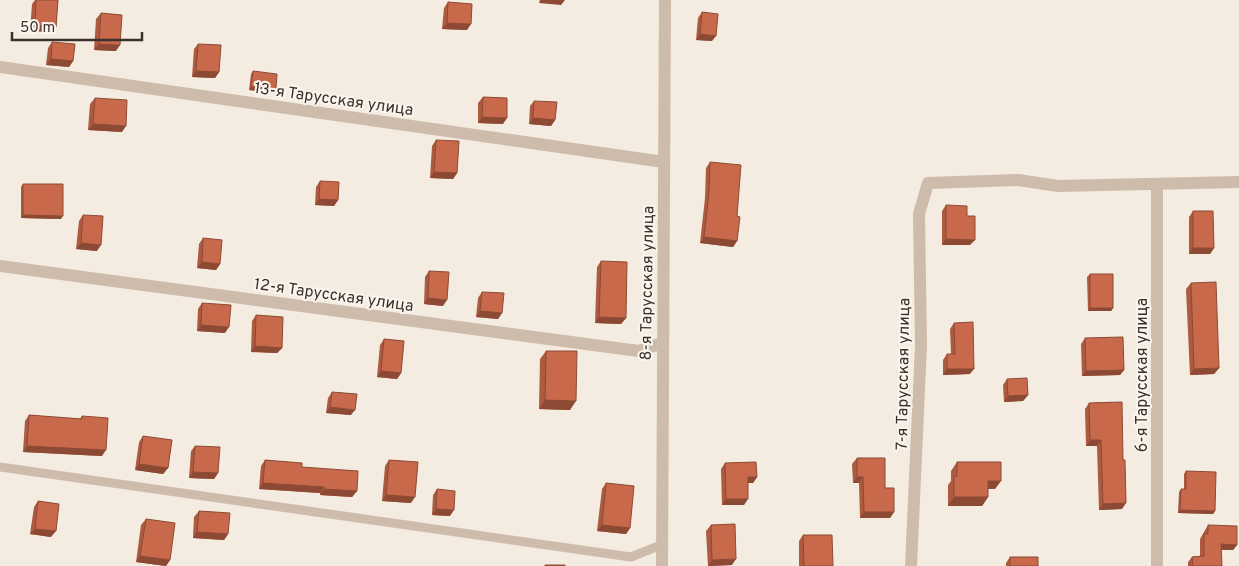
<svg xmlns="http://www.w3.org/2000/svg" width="1239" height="566" font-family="Overpass,sans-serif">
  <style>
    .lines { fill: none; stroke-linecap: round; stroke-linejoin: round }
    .service { stroke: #cdbbac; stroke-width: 9 }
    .minor { stroke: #cdbbac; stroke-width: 12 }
    .wall { fill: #ac5a40 }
    .shaded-wall { fill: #8c4a34 }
    .building { fill: #c8694b; stroke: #8c4a34 }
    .labels { text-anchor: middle; stroke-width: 4; stroke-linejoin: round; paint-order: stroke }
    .street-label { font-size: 16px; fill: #3b302b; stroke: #fbf5ee }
  </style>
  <rect width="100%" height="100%" fill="#f4ebe1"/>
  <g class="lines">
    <path class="service" d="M0 467 631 557 661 545"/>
    <path class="minor" d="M0 67 664 162
      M0 266 639 351 662 343
      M662 566 665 0
      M911 566 921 345 919 214 928 183 1018 180 1058 186 1239 182
      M1157 566V184"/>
  </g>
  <path class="wall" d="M35 0H58L56 27 52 32 30 31 32 4Z
    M448 2 467 30 442 29 444 8Z
    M702 12 712 41 696 40 698 18Z
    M101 13 116 51 94 50 96 19Z
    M52 42 73 61 69 67 46 65 48 48Z
    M198 44 219 72 215 78 192 77 194 49Z
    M253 71 276 89 274 93 249 90 251 74Z
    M483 97 503 124 478 123V103Z
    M95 98 122 132 88 130 90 104Z
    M534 101 555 120 551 126 529 124 530 106Z
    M436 140 457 173 453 179 430 178 432 146Z
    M710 162 737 216V241L733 247 700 243 705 198 706 168Z
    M320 181 338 200 334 206 315 205 316 187Z
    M23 184 61 219 21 218V187Z
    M946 205 967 216 970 245H942V211Z
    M1193 211 1214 248 1210 254H1189V217Z
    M83 215 97 251 76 249 79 221Z
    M203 238 220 264 216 270 197 268 199 244Z
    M601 261 626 318 621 324 595 323 597 267Z
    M429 271 443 306 424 304 425 277Z
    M1090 274 1113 308 1111 311H1088L1087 277Z
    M1191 283 1219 368 1214 374 1190 375 1186 289Z
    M482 292 502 313 498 319 476 317 478 298Z
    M202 303 225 333 197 331 198 309Z
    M256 315 282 348 277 353 251 352 252 321Z
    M954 323 970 374 943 375V360L947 354H951L950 329Z
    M1085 338 1124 370 1120 375 1082 376 1081 344Z
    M384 339 401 373 397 379 377 377 380 345Z
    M546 351 570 410 539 409 540 359Z
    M1007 379 1028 395 1023 401 1004 402 1003 385Z
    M332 392 351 415 326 413 328 398Z
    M1122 402V509L1099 510 1097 446H1086L1085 409 1089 403Z
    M29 415 80 419 82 416 102 456 23 452 25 421Z
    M143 436 168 468 163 474 135 470 139 442Z
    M195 446 218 473 214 479 189 478 191 451Z
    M857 458 885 488 894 512 890 518H860L859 483H853L852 464Z
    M265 460 302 467 357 491 352 497 320 495V493L259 489 261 466Z
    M389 460 411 503 382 501 385 466Z
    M957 462 995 489H988V497L982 506H948V485L951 481V471Z
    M725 463 757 477 753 483H748L744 505H722L721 469Z
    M1186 471 1215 511 1213 514 1178 513 1179 492 1181 489H1184V474Z
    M606 483 630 528 626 534 597 531 602 489Z
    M437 489 450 516 432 515 433 495Z
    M38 501 51 537 30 534 34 507Z
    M199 511 228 534 224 540 193 538 194 517Z
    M146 519 170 560 166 566 136 562 141 525Z
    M711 525 732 565 708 566 706 531Z
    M1208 525 1237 545 1233 550H1221L1222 566H1188V562L1192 557 1200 556V539Z
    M803 535 833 566H799V541Z
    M1010 557 1038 566H1006V563Z"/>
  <path class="shaded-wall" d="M540 0H565L561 5 539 3Z
    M447 23 471 24 467 30 442 29Z
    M35 25 56 27 52 32 30 31Z
    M700 34 716 36 712 41 696 40Z
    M99 44 120 45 116 51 94 50Z
    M51 59 73 61 69 67 46 65Z
    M196 71 219 72 215 78 192 77Z
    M251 87 276 89 274 93 249 90Z
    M482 117 507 118 503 124 478 123Z
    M533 118 555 120 551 126 529 124Z
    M93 124 126 126 122 132 88 130Z
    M434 172 457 173 453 179 430 178Z
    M319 199 338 200 334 206 315 205Z
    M23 215 63 216 61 219 21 218Z
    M704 237 737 241 733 247 700 243Z
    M946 239 975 240 970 245H942Z
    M81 243 101 245 97 251 76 249Z
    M1193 248H1214L1210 254H1189Z
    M202 262 220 264 216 270 197 268Z
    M428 298 447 300 443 306 424 304Z
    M1090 308H1113L1111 311H1088Z
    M480 311 502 313 498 319 476 317Z
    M599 317 626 318 621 324 595 323Z
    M201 325 229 327 225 333 197 331Z
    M255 346 282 348 277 353 251 352Z
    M1219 368 1214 374 1190 375 1194 369Z
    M947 369H974L970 374 943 375Z
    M1124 370 1120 375 1082 376 1086 371Z
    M381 371 401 373 397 379 377 377Z
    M1028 395 1023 401 1004 402 1008 396Z
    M545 400 576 401 570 410 539 409Z
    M330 407 355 410 351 415 326 413Z
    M1090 440H1101L1097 446H1086Z
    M27 446 106 450 102 456 23 452Z
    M139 464 168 468 163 474 135 470Z
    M193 472 218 473 214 479 189 478Z
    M748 477H757L753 483H744Z
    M857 477H863L859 483H853Z
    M988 481H1001L995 489H982Z
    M263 483 324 487 320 493 259 489Z
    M324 489 357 491 352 497 320 495Z
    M386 495 415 497 411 503 382 501Z
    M954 497H988L982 506H948Z
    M726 499H748L744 505H722Z
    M1126 503 1122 509 1099 510 1103 504Z
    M436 509 454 510 450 516 432 515Z
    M1180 510 1215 511 1213 514 1178 513Z
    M864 512H894L890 518H860Z
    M602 525 630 528 626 534 597 531Z
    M35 529 56 531 51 537 30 534Z
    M197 532 228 534 224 540 193 538Z
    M1221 544 1237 545 1233 550H1217Z
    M140 556 170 560 166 566 136 562Z
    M736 559 732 565 708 566 712 560Z"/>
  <path class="building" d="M36 0H58L56 27 35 25Z
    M448 2 472 4 471 24 447 23Z
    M702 12 718 14 716 36 700 34Z
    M101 13 122 15 120 45 99 44Z
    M52 42 75 44 73 61 51 59Z
    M198 44 221 45 219 72 196 71Z
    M253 71 277 74 276 89 251 87Z
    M483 97 507 98V118L482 117Z
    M95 98 127 100 126 126 93 124Z
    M534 101 557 102 555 120 533 118Z
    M436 140 459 141 457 173 434 172Z
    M710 162 741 165 737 216 740 217 737 241 704 237 709 192Z
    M320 181 339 182 338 200 319 199Z
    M23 184H63V216L23 215Z
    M946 205 967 206V216H975V240L946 239Z
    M1193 211H1213L1214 248H1193Z
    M83 215 103 216 101 245 81 243Z
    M203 238 222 240 220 264 202 262Z
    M601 261 627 262 626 318 599 317Z
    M429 271 449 272 447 300 428 298Z
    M1090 274H1113V308H1090Z
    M1216 282 1219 368 1194 369 1191 283Z
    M482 292 504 293 502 313 480 311Z
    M202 303 231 305 229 327 201 325Z
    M256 315 283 317 282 348 255 346Z
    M973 322 974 369H947V354H955L954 323Z
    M1123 337 1124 370 1086 371 1085 338Z
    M384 339 404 341 401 373 381 371Z
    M546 351H577L576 401 545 400Z
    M1027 378 1028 395 1008 396 1007 379Z
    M332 392 357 394 355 410 330 407Z
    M1122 402 1123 460H1125L1126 503 1103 504 1101 440H1090L1089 403Z
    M29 415 82 419V416L108 418 106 450 27 446Z
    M143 436 172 440 168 468 139 464Z
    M195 446 220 447 218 473 193 472Z
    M857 458H885V488H894V512H864L863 477H857Z
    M265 460 302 463V467L358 471 357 491 324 489V487L263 483Z
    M389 460 418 462 415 497 386 495Z
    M756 462 757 477H748V499H726L725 463Z
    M957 462H1001V481H988V497H954V476H957Z
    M1186 471 1216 472 1215 511 1180 510 1181 489H1186Z
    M606 483 634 486 630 528 602 525Z
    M437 489 455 491 454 510 436 509Z
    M38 501 59 504 56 531 35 529Z
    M199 511 230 513 228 534 197 532Z
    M146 519 175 523 170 560 140 556Z
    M735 524 736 559 712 560 711 525Z
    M1208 525 1237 526V545L1221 544 1222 566H1193L1192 557 1204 556V534H1208Z
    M803 535H832L833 566H804Z
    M1010 557H1038V566H1010Z
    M545 565H565V566H545Z"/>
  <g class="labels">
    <g class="street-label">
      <text transform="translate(334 98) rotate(8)" y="6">13-я Тарусская улица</text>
      <text transform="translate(646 283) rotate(-89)" y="6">8-я Тарусская улица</text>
      <text transform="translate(334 294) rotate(8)" y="6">12-я Тарусская улица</text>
      <text transform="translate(902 374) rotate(-89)" y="6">7-я Тарусская улица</text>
      <text transform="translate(1141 375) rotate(-90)" y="6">6-я Тарусская улица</text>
    </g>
  </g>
  <path d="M12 32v8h130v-8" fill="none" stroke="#3b302b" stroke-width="2.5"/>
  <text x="20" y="32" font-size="15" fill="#3b302b" stroke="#fbf5ee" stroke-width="4" paint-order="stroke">50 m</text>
</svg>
